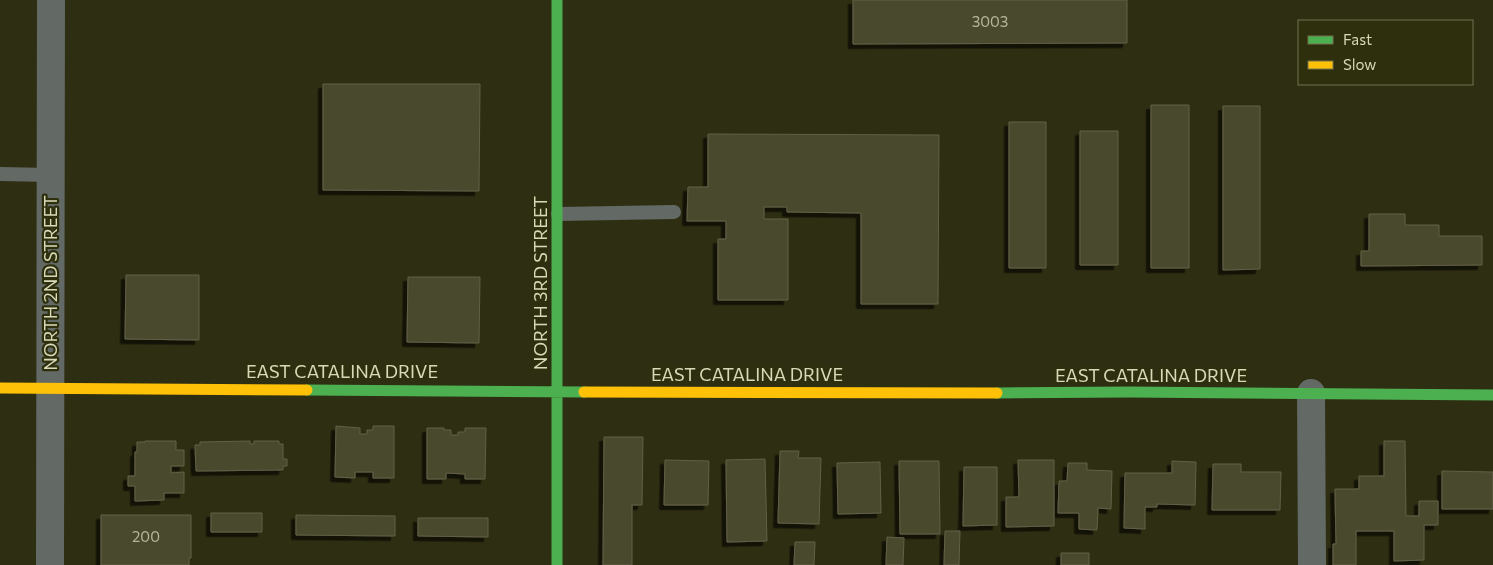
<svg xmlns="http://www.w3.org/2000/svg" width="1493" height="565" font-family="Commissioner,sans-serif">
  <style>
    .building { fill: #4a482e; stroke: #636047; filter: url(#shadow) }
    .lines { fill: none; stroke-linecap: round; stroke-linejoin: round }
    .lane { stroke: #636a65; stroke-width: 14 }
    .street { stroke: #636a65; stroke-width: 28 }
    .fast { stroke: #4caf50; stroke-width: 11 }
    .slow { stroke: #ffc107; stroke-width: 11 }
    .labels { text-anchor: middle; stroke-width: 4.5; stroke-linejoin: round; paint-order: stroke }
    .number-label { font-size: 15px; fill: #b4b596 }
    .street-label { font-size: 18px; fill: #d7d9b8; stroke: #2e2f0d }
  </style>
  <defs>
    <filter id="shadow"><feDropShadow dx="-4.5" dy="4.5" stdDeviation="0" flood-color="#0009"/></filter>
  </defs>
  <rect width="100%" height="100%" fill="#2e2e12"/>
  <path class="building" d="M853 0H1127V43L853 44Z
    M323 84H480L479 191 323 190Z
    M1151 105H1189V268H1151Z
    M1223 106H1260V269L1223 270Z
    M1009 122H1046V268H1009Z
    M1080 131H1118V265H1080Z
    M708 134 939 135 938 304H861V213L787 212V207H764V219H788V300H718V239H726V221H687L688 187H708Z
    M1369 214H1405V225H1439V236H1482V265L1361 266V251H1369Z
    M126 275H199V340L125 339Z
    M408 277H480L479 343 407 342Z
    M336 426 360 428V434H367V430H373V426H394V478H373V472H355V478L335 477Z
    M427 428H444V430H451V435H458V432H465V428H486L485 479H465V474L446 473V479H427Z
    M604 437H643L642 505H632V565H603Z
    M145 441H176V450H184V466H171V473L184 472V493H164V500L135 501V486H128V476H135V452H137V442H145Z
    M250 441V444H254V441H279V444H283V459H287V466H283V470L196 471 195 445H200V442Z
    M1384 441H1405L1406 516H1419V501H1438V525H1424V560L1394 561V531H1356V565H1333V544H1336L1335 489H1359V476H1384Z
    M780 451H799L798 458H821L819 524 778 523Z
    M765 459 767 541 727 542 726 460Z
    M665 460 709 461 708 505H664Z
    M1018 460H1054V526L1006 527V497H1019Z
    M899 461H939L940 534H900Z
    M1172 461 1196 462 1195 505 1157 504V507H1145V529L1124 528 1125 473H1172Z
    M880 462 881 513 838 514 837 463Z
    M1068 463H1087V470L1112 471 1111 509 1098 508 1097 530 1079 529V513H1058L1059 481H1067Z
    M1213 464H1241V472H1281L1280 510H1212Z
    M964 467H997V525L963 526Z
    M1442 471 1493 472V509H1442Z
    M211 513H262V532H211Z
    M101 515H191V558H189V565H101Z
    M296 515 395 516V536L296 535Z
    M418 518H488V537L418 536Z
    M945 531H960L959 565H944Z
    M887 537 904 538 903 565H886Z
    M795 542H815L814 565H794Z
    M1061 553H1089V565H1061Z"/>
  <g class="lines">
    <path class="lane" d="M0 174 51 175
      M558 214 674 212"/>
    <path class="street" d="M1311 393 1312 565
      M50 565 51 0"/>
    <path class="fast" d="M557 0V565
      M307 390 584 392
      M997 393 1130 392 1493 395"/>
    <path class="slow" d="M0 388 307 390
      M584 392 997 393"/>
  </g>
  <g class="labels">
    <g class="number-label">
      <text x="990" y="27">3003</text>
      <text x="146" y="542">200</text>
    </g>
    <g class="street-label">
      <text transform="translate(51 283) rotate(-90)" y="6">NORTH 2ND STREET</text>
      <text transform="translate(541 283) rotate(-90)" y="6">NORTH 3RD STREET</text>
      <text x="342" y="378">EAST CATALINA DRIVE</text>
      <text x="747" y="381">EAST CATALINA DRIVE</text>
      <text x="1151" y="382">EAST CATALINA DRIVE</text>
    </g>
  </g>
  <rect x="1298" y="20" width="175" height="65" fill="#2e2f0d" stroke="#727351"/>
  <rect x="1308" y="36" width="25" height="8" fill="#4caf50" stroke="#727351"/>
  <text x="1343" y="45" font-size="15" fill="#d7d9b8">Fast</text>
  <rect x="1308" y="61" width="25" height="8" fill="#ffc107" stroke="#727351"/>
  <text x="1343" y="70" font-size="15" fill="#d7d9b8">Slow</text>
</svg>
